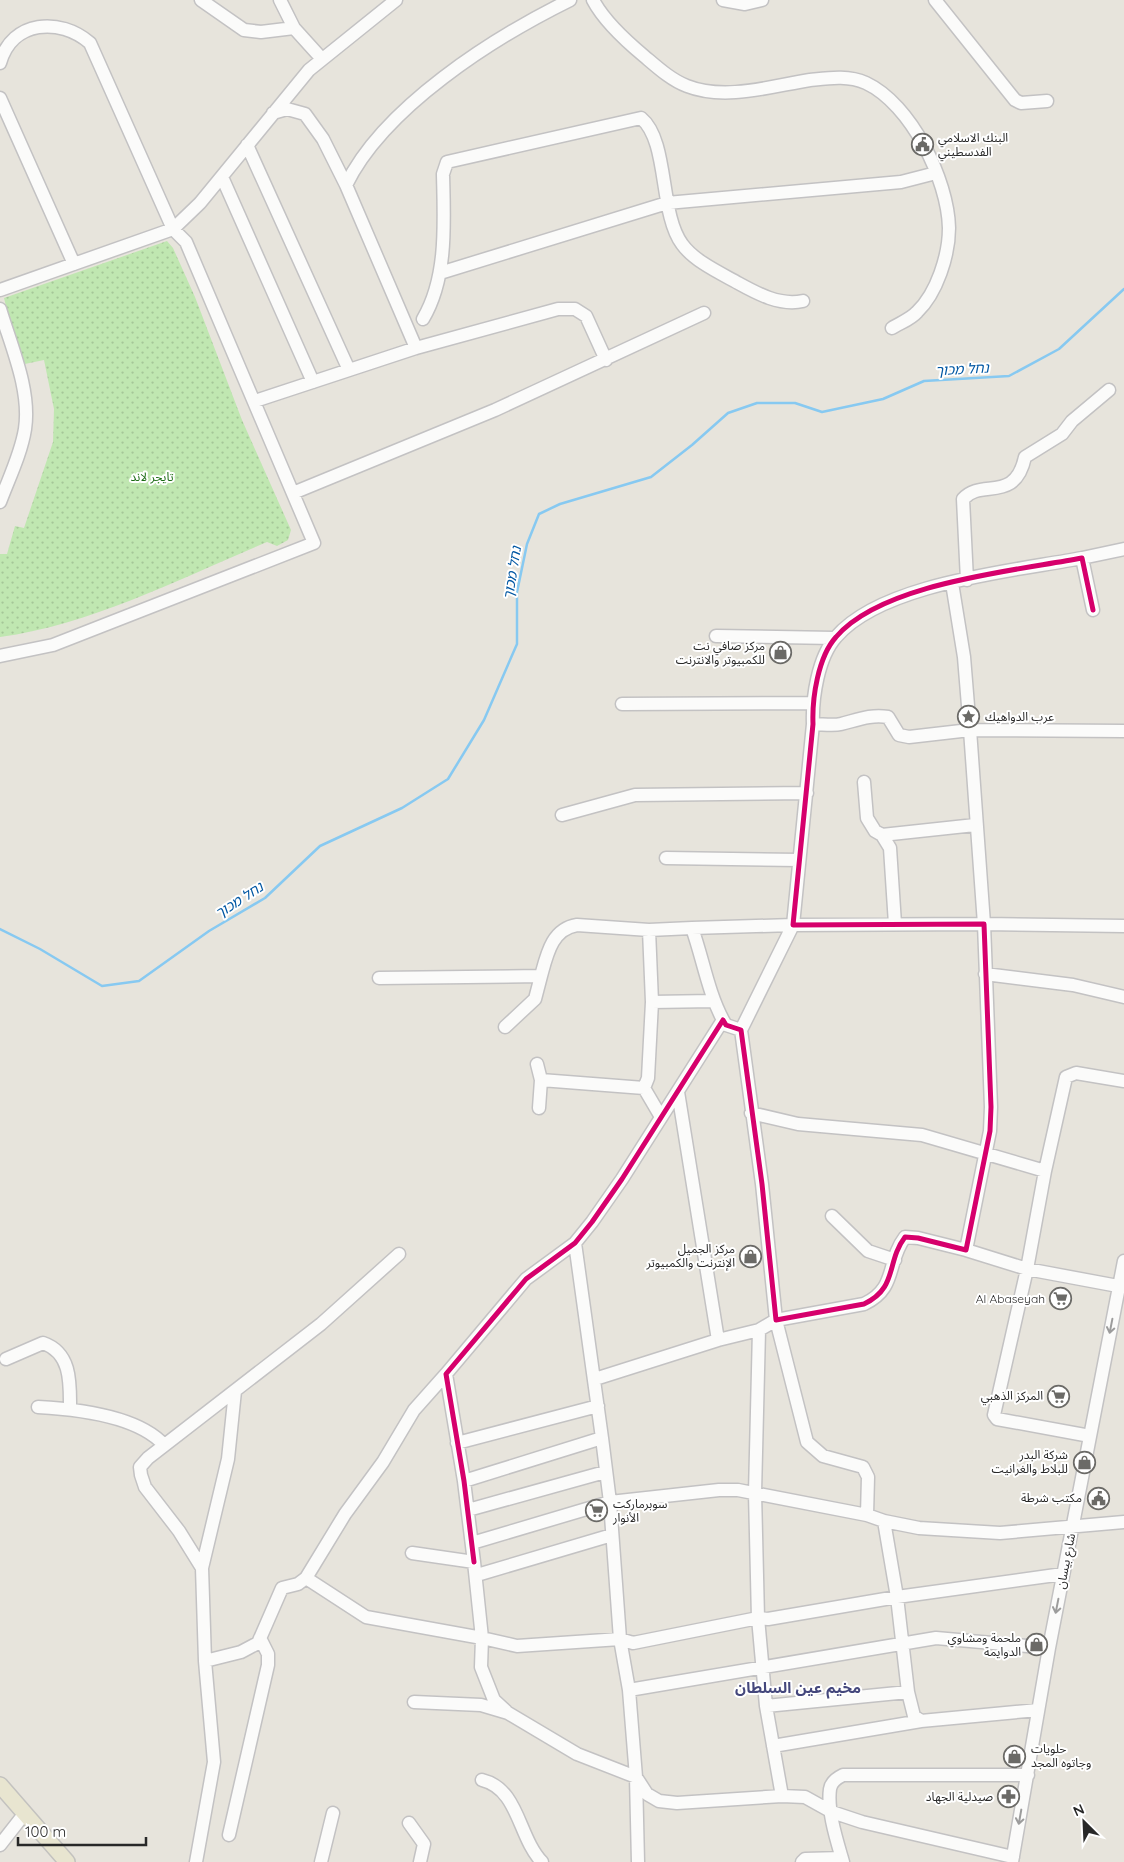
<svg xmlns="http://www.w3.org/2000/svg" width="1124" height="1862" font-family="Quicksand,'Noto Sans Arabic','Noto Sans Hebrew',sans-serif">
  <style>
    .park { fill: url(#park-dots) }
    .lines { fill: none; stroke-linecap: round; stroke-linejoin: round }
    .stream { stroke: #87c9f1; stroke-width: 2.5 }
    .minor-casing { stroke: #c3c2c3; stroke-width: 15 }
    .major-casing { stroke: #c3c2bf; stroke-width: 18 }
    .minor { stroke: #fbfbfa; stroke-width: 12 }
    .major { stroke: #e8e5d0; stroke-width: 15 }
    .cycleway-casing { stroke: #fff; stroke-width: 8 }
    .cycleway { stroke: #d6006c; stroke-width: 5 }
    .oneway { stroke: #9c9c9c }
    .labels { text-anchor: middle; stroke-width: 4; stroke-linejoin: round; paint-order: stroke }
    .poi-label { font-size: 12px; fill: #282828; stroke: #fff; text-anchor: end }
    .park-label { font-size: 12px; fill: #196a12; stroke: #fff }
    .street-label { font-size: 12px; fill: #282828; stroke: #fff }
    .water-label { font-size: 14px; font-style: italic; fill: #0057a3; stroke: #fff }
    .quarter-label { font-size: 15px; font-weight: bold; fill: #44477c; stroke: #fff }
  </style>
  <defs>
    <pattern id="park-dots" width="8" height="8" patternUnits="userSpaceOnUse" patternTransform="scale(1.25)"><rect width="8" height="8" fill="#c0e7b1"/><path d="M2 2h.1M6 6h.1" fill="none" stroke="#a5c698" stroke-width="1.8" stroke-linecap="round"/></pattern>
  </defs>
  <rect width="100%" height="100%" fill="#e7e4dc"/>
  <path class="park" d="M167 241 173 248 195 297 242 420 291 530 288 540 277 546 267 542C181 578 93 624 0 637V554H7L15 526 24 528 53 442 54 409 44 360 20 365 4 298Z"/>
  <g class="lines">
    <path class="stream" d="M0 929 40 949 102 986 139 981 209 931 265 898 320 846 402 808 448 779 484 720 517 644V592L527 544 539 514 560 504 651 477 692 445 728 413 757 403H795L822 412 883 399 924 381 1009 376 1059 349 1124 289"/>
    <defs>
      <path id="minor" d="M201 0 244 30 261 32 294 28
        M280 0 294 28 322 59
        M593 0C604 21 626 41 644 56 657 67 671 80 687 86 725 101 772 86 810 80 829 78 848 75 866 83 911 104 948 180 949 228 949 255 937 293 917 312 911 319 900 323 892 328
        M723 0 745 4 762 0
        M935 0 1015 100 1021 103 1047 101
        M0 63C12 20 60 17 90 43L173 229 200 203 309 70 396 0
        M0 98 74 264
        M273 113 287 109 305 114 323 139 346 185 416 348
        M247 145 349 370
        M222 177 313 382
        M346 185C384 107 493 38 570 0
        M440 273 667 203 901 182 936 173
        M0 290 173 229 186 242 314 543 53 645 0 656
        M0 309C11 346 31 390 25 429 21 454 9 478 0 502
        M423 319C448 277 444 221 443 174L447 162 641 118C669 141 659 213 682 244 694 261 720 273 738 283 758 294 780 306 803 301
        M255 401 416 348 558 309H575L586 316 606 360
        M293 493 495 410 704 313
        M1082 558 1124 549
        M967 580 963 499C981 478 1015 504 1025 457L1062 434 1072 421 1109 390
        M952 583 964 657 970 730 1124 731
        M716 636 835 638
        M622 704 812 703
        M813 724C822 724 833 726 841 724 857 720 871 714 888 717L899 735 909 737 970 730 984 924 1124 926
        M864 782 867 818 875 831 882 835 890 848 895 924
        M562 815 635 795 807 793
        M882 835 975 825
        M666 858 799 860
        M692 928 793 925 741 1030
        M649 930 652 1002 713 1001
        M985 974 1073 985 1124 997
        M379 978 541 976C547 954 552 929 577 925L649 930 692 928C703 959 708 992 723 1020
        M652 1002 648 1078 644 1088 661 1117
        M505 1027 535 999 541 976
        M537 1064 541 1080 539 1108
        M541 1080 644 1088
        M678 1092 718 1340
        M751 1113 798 1124 922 1135 1045 1171 1027 1269 994 1415 997 1419 1090 1436
        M1045 1171 1066 1077 1076 1073 1124 1081
        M832 1216 868 1251 895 1260
        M575 1243 602 1438
        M966 1250 1027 1269 1118 1286
        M759 1330 755 1493 758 1618 766 1706 782 1796
        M6 1359 43 1343C72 1353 70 1384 70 1409
        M595 1379 718 1340 759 1330 776 1320 807 1442 823 1456 863 1467 868 1477 867 1515
        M38 1407C75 1409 138 1416 164 1445
        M457 1443 598 1406
        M464 1481 602 1438 610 1502 472 1543
        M468 1510 605 1472
        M884 1521 897 1597 908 1692 914 1716 921 1721 1038 1710
        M412 1553 474 1562 482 1638 481 1667 494 1700 506 1711
        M474 1562 464 1481 446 1374 526 1279 575 1243 592 1222 622 1179 723 1020 726 1025 741 1030 762 1184 776 1320 864 1304C898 1288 886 1262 905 1237L918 1238 966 1250 990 1131 991 1107 984 924 793 925 813 724C812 698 818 657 836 637 882 583 1014 571 1082 558L1093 610
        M202 1568 228 1459 235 1391
        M477 1575 612 1535
        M306 1578 366 1617 482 1638 517 1646 620 1639 633 1643 758 1618 768 1619 897 1597 1063 1574
        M205 1661 202 1568 179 1531 145 1487 141 1475 140 1467 148 1458 321 1324 399 1254
        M629 1690 936 1638 1049 1648
        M414 1702 481 1705 508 1713 577 1754 636 1777 638 1862
        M766 1706 908 1692
        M773 1746 921 1721
        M482 1780C519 1789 518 1837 542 1862
        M409 1823 424 1844 420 1862
        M229 1835 268 1665V1654L260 1638
        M0 1845 25 1813
        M1013 1857 862 1822 832 1812 805 1797 782 1796 677 1803 659 1801 647 1794 636 1777 629 1690 620 1639 610 1502 719 1490H738L867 1515 884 1521 919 1528 1000 1533 1124 1522
        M196 1862 214 1762 205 1661 241 1652 258 1643 282 1588 298 1584 306 1578 345 1514 383 1462 414 1410 446 1374
        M321 1862 333 1813
        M802 1862 805 1859 842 1858
        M843 1862C837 1841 827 1811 830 1789 831 1782 837 1778 843 1775H1028
        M1012 1862 1049 1648 1124 1261"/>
      <path id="major" d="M0 1785 67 1862"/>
    </defs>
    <use href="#minor" class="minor-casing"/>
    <use href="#major" class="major-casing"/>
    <use href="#minor" class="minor"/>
    <use href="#major" class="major"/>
    <defs>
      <path id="cycleway" d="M474 1562 464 1481 446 1374 526 1279 575 1243 592 1222 622 1179 723 1020 726 1025 741 1030 762 1184 776 1320 864 1304C898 1288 886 1262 905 1237L918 1238 966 1250 990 1131 991 1107 984 924 793 925 813 724C812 698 818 657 836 637 882 583 1014 571 1082 558L1093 610"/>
    </defs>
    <use href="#cycleway" class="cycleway-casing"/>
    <use href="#cycleway" class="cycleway"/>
  </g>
  <defs><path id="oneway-shaft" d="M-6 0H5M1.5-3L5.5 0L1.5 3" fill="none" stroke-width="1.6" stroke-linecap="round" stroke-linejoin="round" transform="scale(1.25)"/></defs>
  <g class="oneway">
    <use href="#oneway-shaft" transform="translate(1111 1326) rotate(101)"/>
    <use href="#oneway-shaft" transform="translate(1057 1606) rotate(101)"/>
    <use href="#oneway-shaft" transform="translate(1020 1817) rotate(100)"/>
  </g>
  <defs>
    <symbol id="civic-ring" viewBox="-11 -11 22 22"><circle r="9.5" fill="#fff" stroke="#6b6a67" stroke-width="1.5"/><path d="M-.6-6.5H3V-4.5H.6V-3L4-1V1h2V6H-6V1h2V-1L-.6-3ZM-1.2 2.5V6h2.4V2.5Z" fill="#6b6a67"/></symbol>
    <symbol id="shop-ring" viewBox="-11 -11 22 22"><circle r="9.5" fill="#fff" stroke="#6b6a67" stroke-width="1.5"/><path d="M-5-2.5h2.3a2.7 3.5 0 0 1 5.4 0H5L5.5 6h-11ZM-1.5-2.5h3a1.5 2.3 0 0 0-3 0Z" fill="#6b6a67"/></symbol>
    <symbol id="sight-ring" viewBox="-11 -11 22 22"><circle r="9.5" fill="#fff" stroke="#6b6a67" stroke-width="1.5"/><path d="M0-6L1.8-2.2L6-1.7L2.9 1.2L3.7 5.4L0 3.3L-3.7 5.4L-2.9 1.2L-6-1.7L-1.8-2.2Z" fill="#6b6a67"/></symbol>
    <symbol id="supermarket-ring" viewBox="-11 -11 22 22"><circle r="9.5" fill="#fff" stroke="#6b6a67" stroke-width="1.5"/><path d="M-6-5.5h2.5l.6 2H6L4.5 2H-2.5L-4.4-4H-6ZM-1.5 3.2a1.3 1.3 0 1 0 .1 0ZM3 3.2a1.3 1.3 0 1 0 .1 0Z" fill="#6b6a67"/></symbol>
    <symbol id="pharmacy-ring" viewBox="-11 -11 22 22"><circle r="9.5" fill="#fff" stroke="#6b6a67" stroke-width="1.5"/><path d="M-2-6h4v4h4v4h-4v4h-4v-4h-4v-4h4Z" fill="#6b6a67"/></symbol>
  </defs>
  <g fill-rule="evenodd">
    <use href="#civic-ring" x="910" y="132" width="25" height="25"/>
    <use href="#shop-ring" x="768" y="640" width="25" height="25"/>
    <use href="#sight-ring" x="956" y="704" width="25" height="25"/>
    <use href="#shop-ring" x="738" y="1244" width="25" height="25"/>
    <use href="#supermarket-ring" x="1048" y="1286" width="25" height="25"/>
    <use href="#supermarket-ring" x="1046" y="1384" width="25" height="25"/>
    <use href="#shop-ring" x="1072" y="1450" width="25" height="25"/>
    <use href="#civic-ring" x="1086" y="1486" width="25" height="25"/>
    <use href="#supermarket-ring" x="584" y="1498" width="25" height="25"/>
    <use href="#shop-ring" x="1024" y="1632" width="25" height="25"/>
    <use href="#shop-ring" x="1002" y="1744" width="25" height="25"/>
    <use href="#pharmacy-ring" x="996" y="1784" width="25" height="25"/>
  </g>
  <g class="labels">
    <g class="poi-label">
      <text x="938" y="142" text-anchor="start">البنك الاسلامي<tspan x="938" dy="14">الفدسطيني</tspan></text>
      <text x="765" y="650">مركز صافي نت<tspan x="765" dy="14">للكمبيوتر والانترنت</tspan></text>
      <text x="985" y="721" text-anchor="start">عرب الدواهيك</text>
      <text x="735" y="1253">مركز الجميل<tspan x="735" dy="14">الإنترنت والكمبيوتر</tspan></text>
      <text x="1045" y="1303">Al Abaseyah</text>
      <text x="1043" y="1400">المركز الذهبي</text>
      <text x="1068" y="1459">شركة البدر<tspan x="1068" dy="14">للبلاط والغرانيت</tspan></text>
      <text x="1082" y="1502">مكتب شرطة</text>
      <text x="613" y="1508" text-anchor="start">سوبرماركت<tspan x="613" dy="14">الأنوار</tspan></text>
      <text x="1021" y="1642">ملحمة ومشاوي<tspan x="1021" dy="14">الدوايمة</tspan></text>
      <text x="1031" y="1753" text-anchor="start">حلويات<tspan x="1031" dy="14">وجاتوه المجد</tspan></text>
      <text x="993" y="1801">صيدلية الجهاد</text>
    </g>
    <g class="park-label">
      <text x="152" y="481">تايجر لاند</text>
    </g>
    <g class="street-label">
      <text transform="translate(1066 1561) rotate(-79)" y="4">شارع بيسان</text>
    </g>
    <g class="water-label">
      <text transform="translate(962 369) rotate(-3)" y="5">נחל מכוך</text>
      <text transform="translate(512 573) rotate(-81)" y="5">נחל מכוך</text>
      <text transform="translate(239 900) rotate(-33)" y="5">נחל מכוך</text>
    </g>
    <g class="quarter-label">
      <text x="798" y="1693">مخيم عين السلطان</text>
    </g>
  </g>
  <g transform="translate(1084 1822) rotate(336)" stroke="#ffffff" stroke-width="4" paint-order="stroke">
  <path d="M0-4L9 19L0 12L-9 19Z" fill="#282828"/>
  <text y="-8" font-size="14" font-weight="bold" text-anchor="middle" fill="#282828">N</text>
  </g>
  <path d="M18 1837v8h128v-8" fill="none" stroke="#282828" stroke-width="2.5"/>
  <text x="25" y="1837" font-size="15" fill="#282828" stroke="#ffffff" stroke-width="4" paint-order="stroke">100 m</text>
</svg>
